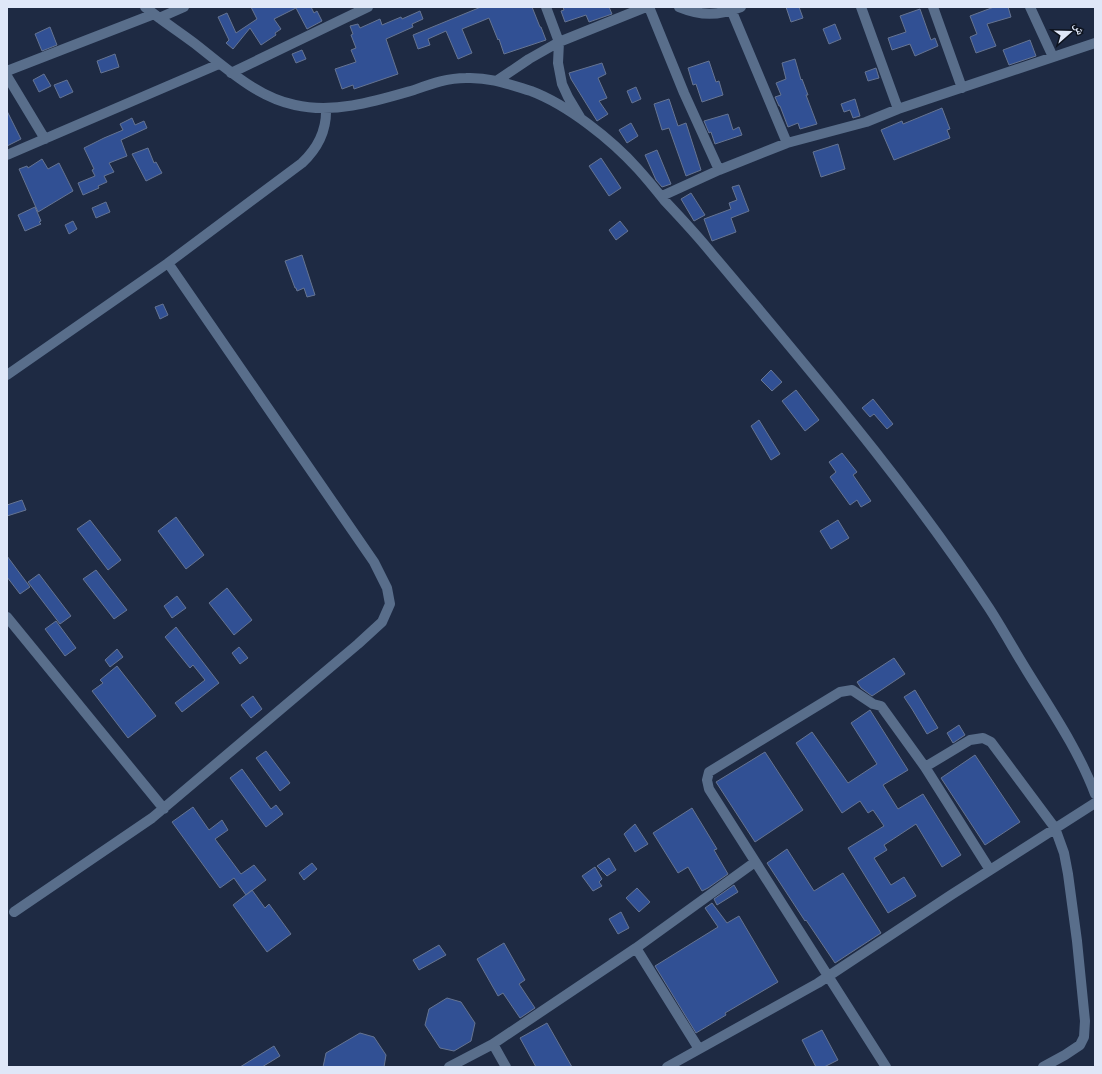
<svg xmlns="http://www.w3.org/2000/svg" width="1102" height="1074" font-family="Raleway,'Noto Naskh Arabic',sans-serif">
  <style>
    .building { fill: #315094; stroke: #657492 }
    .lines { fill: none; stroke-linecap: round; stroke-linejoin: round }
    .minor { stroke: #596e8b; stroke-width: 10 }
  </style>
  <rect width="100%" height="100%" fill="#1e2a43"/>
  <path class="building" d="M251 7H311L314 13 317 11 322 21 307 29 296 8 274 19 281 29 275 33 276 35 261 45 250 28 233 49 226 43 229 40 218 17 227 13 236 33 257 19Z
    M481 7H532L540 27H541L546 40 504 54 499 39 498 40 489 18 462 29 472 53 458 59 446 31 428 39 430 45 418 49 413 35Z
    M563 7H609L612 14 589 22 586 15 565 22 561 11 564 10Z
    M786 7H799L803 18 791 22Z
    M994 7H1008L1011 17 987 24 996 46 976 53 970 37 977 34 970 16Z
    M920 9 931 40 935 38 938 46 915 56 910 44 892 50 888 38 906 32 900 16Z
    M420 11 423 19 412 24 413 27 386 39 398 74 354 89 353 85 342 89 335 69 356 62 351 50 356 48 351 35 353 34 350 26 358 24 360 28 380 19 382 25 401 17 402 19Z
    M835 24 841 39 829 44 823 29Z
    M50 27 57 45 42 51 35 34Z
    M1030 40 1036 56 1009 65 1003 50Z
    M302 50 306 59 296 63 292 54Z
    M115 54 119 67 101 73 97 61Z
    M795 59 801 80 802 79 808 95H806L817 124 800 129 798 123 788 127 780 106H779L775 97 781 95 776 83 786 79 782 63Z
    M709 61 716 82 719 81 723 95 702 102 696 84 693 85 688 68Z
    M602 63 606 74 598 78 607 98 599 101 608 114 597 121 571 79 569 73Z
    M876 68 879 78 868 81 865 72Z
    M44 74 51 86 39 92 33 80Z
    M67 80 73 92 60 98 54 85Z
    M636 87 641 99 632 103 627 91Z
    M669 99 678 126 686 123 701 170 686 176 669 128 662 130 654 104Z
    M855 99 860 116 853 118 850 110 844 112 841 104Z
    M942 108 950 129 947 130 950 138 894 160 881 130 902 121 903 124Z
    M7 111 21 139 7 146Z
    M728 114 733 130 739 127 742 135 715 144 711 132 709 133 704 121Z
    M132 118 135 125 144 121 147 128 121 140 127 156 109 163 114 172 104 176 107 182 98 186 99 188 83 195 78 183 95 176 92 170 94 169 84 148 104 138 123 130 120 124Z
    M631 123 638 136 627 143 619 130Z
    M838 144 845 169 821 177 813 152Z
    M148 148 154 163 156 162 162 173 146 181 132 154Z
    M657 150 671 184 662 187 656 180 645 155Z
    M601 158 621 188 609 196 589 166Z
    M42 159 48 169 59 163 73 191 38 212 19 169 27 166 28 168Z
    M739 185 749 211 731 218 736 232 712 241 704 219 731 209 729 203 737 200 732 187Z
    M691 193 705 215 694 221 681 199Z
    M106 202 110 212 96 218 92 208Z
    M35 207 41 221 39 222 41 224 25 231 18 215Z
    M73 221 77 229 69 234 65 225Z
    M620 221 628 231 616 240 609 230Z
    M302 255 315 295 307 297 304 288 297 291 296 288H295L285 261Z
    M163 304 168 315 160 319 155 307Z
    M771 370 782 382 772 391 761 380Z
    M796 390 819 420 805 431 782 401Z
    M873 399 893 424 887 429 874 414 870 417 862 408Z
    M759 420 780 454 771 460 751 426Z
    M842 453 857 472 853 475 871 501 861 507 857 500 850 505 830 477 836 472 829 462Z
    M22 500 26 510 7 516V505Z
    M176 517 204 555 186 569 158 531Z
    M90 520 121 560 108 570 77 529Z
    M838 520 849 538 831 549 820 531Z
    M7 556 30 587 20 594 7 577Z
    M96 570 127 610 114 619 83 579Z
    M39 574 71 616 60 624 28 582Z
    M227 588 252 620 234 635 209 603Z
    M177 596 186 608 172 618 164 606Z
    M56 621 76 648 65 656 45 629Z
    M176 627 219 683 182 712 175 703 205 680 193 665 190 668 165 637Z
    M239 647 248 658 240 664 232 653Z
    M117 649 123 657 110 667 105 660Z
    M894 658 905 674 872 696 861 688 857 682Z
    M117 666 156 716 128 738 92 691 103 683 100 680Z
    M915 690 938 728 927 734 912 709 904 697Z
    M253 696 262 709 251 718 241 705Z
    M870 710 908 770 883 785 898 809 923 794 961 855 942 867 916 824 884 845 887 850 874 858 891 885 904 877 916 896 888 913 848 848 884 826 873 810 868 813 860 801 842 813 796 743 812 732 848 783 877 764 851 723Z
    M959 725 965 735 953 743 947 733Z
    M266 751 290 783 280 791 256 758Z
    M765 752 803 810 755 842 716 782Z
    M975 755 1020 822 985 845 941 778Z
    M242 769 271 809 276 805 283 814 266 827 230 778Z
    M193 807 209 830 222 820 228 830 215 839 241 874 254 865 266 880 246 895 234 878 220 888 172 822Z
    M692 808 717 849 714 850 728 874 708 888 702 891 688 867 678 873 653 833Z
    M635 824 648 844 635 852 624 834Z
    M787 849 814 891 843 873 881 933 835 963 806 920 805 921 767 863Z
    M609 858 616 870 607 876 597 866Z
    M312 863 317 869 304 880 299 873Z
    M595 867 602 879 599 882 602 886 593 891 582 876Z
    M734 885 738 892 717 905 714 899Z
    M637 888 650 902 639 912 626 898Z
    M252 890 265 908 269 904 291 934 267 952 233 905Z
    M712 903 727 923 739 916 778 982 725 1013 726 1015 696 1033 655 966 718 927 705 908Z
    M621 912 629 928 618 934 609 919Z
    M504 943 525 980 519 984 535 1008 520 1018 503 993 498 996 477 959Z
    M439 945 446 955 419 970 413 960Z
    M447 998 461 1002 475 1023 471 1041 454 1051 440 1048 425 1025 429 1009Z
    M547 1023 572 1067H536L520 1038Z
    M822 1030 838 1060 824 1067H816L802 1040Z
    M360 1033 374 1037 386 1055 384 1067H323L326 1053Z
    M274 1046 280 1056 262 1067H240Z"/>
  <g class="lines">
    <path class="minor" d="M145 7C161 20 178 31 194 43 225 67 256 97 295 105 335 114 376 101 414 90 431 84 447 78 466 78 490 77 508 84 531 91 568 105 612 140 638 169 647 179 656 190 664 200 681 218 698 236 713 255 726 270 739 286 752 301 835 400 918 500 989 608 1002 628 1014 650 1027 671 1051 710 1079 751 1095 794
      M546 7 559 42 558 63 562 84 568 97 580 117
      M649 7 684 93 719 170
      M679 7C701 16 718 16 741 7
      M730 7 787 143
      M861 7 898 109
      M933 7 962 88
      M1030 7 1053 57
      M159 18 184 7
      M7 71 154 14
      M231 73 368 7
      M7 76 45 139
      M498 80 529 59 559 42 646 7
      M7 155 219 64
      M662 196 719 170 787 143 866 122 898 109 1095 43
      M7 375 168 263 302 163C318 148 327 131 326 108
      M7 617 164 809
      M925 767 970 740 983 738 991 742 1055 828 1064 853 1068 874 1077 941 1085 1021 1084 1037 1080 1045 1065 1055 1043 1067
      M14 912 152 818 358 644 382 622 390 604 387 588 374 562 168 263
      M636 948 699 1049
      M493 1044 506 1067
      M449 1067 493 1044 636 948 755 862
      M667 1067 818 983 951 895 1095 803
      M886 1067 709 789 707 780 709 772 840 692 852 690 873 704 881 706 925 767 990 870"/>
  </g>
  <rect width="1102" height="1074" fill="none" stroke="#dfe7f8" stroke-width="16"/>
  <g transform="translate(1070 32) rotate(70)" stroke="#0d131e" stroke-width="3" paint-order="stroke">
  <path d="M0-3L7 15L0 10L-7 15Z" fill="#dfe7f8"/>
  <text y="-6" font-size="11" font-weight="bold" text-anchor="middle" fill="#dfe7f8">ش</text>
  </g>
</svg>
